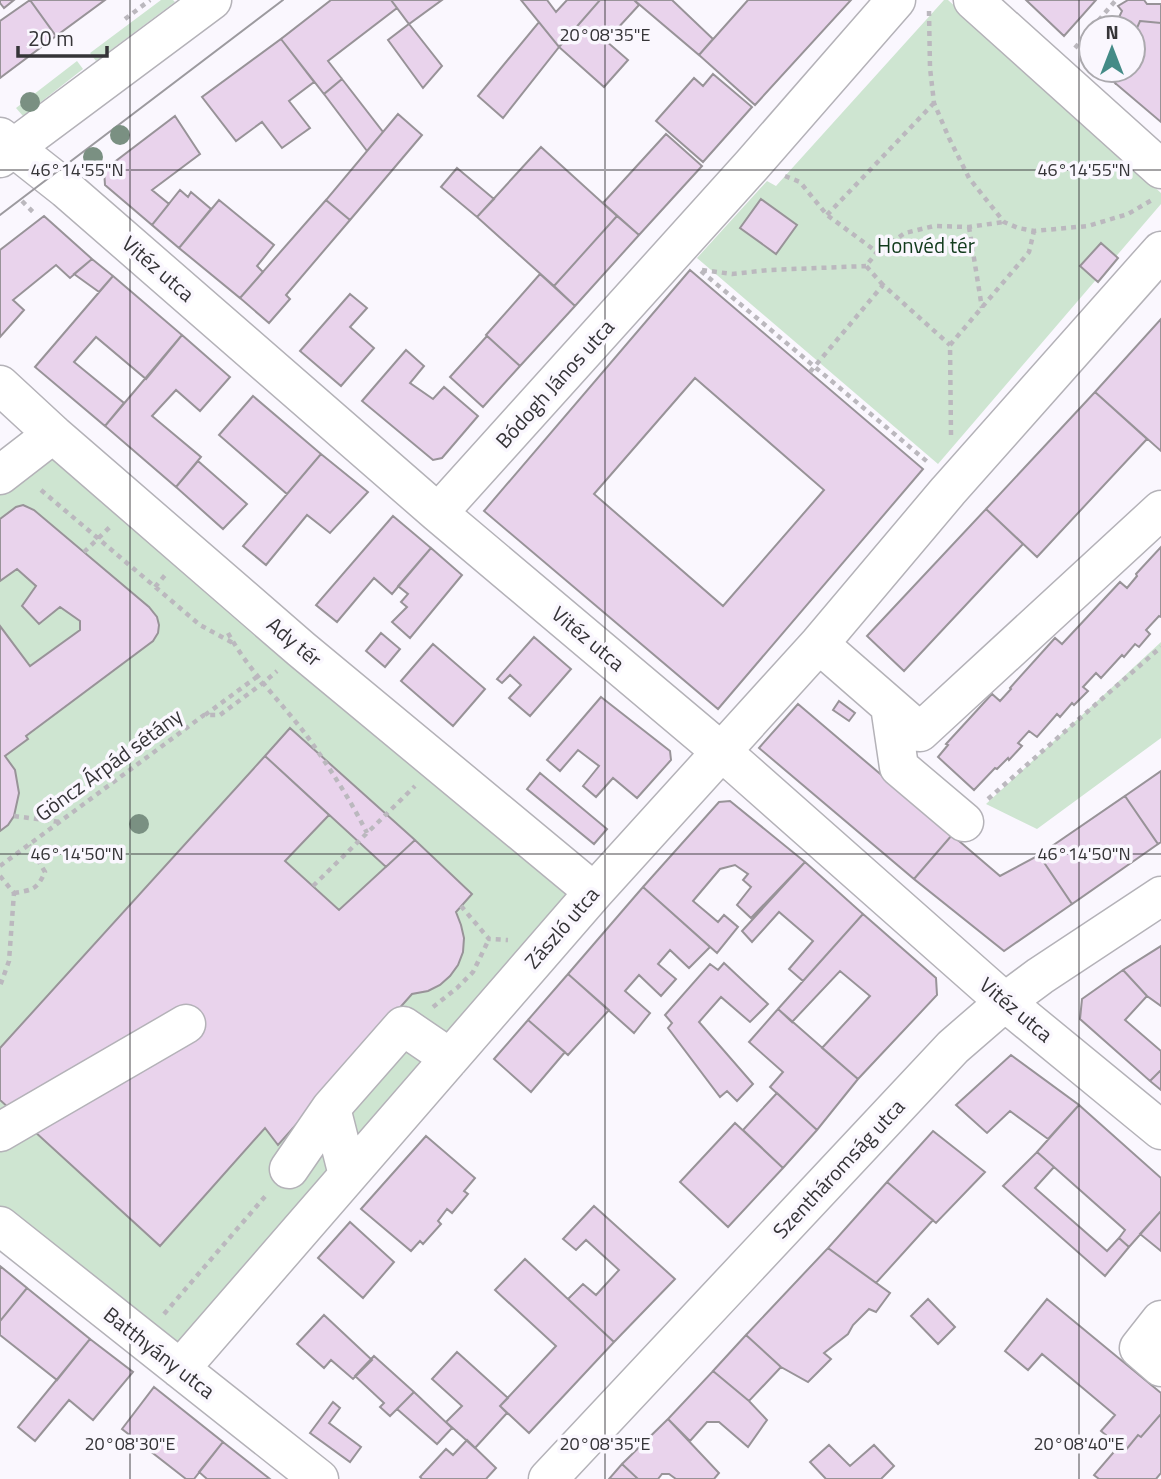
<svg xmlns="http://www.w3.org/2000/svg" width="1161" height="1479" font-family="'Titillium Web',sans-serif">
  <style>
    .green { fill: #cee5d1 }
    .building { fill: #e9d3ec; stroke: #989398; stroke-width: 2; fill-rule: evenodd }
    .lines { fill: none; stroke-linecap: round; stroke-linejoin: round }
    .minor-casing { stroke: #b4b2b8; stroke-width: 41 }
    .path { stroke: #bbb8be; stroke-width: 4.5; stroke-dasharray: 5 5; stroke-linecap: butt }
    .minor { stroke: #fff; stroke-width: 38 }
    .tram { stroke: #9c9a9f; stroke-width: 2 }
    .tree { fill: #7a9082 }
    .ticks { fill: none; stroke: #353437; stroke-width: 2; stroke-opacity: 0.45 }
    .labels { text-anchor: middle; stroke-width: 7; stroke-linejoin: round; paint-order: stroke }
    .park-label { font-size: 21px; fill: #123b1d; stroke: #faf7fe }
    .street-label { font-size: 21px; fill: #353437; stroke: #faf7fe }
    .ticks-label { font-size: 18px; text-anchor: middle; fill: #353437; stroke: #faf7fe; stroke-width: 7; stroke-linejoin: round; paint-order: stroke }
  </style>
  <rect width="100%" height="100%" fill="#faf7fe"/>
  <path class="green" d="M161 0H173L175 2 96 61 90 53Z
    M944 0H948L1161 193V204L938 464 697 258 767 181 776 186Z
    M77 61 83 69 23 116 16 108Z
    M53 434 594 892 180 1369 0 1226V475Z
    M1161 642V738L1037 829 986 804Z"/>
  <path class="building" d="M0 0H14L4 8 0 3Z
    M30 0 56 36 0 78V21Z
    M30 0H105L56 36Z
    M331 0H391L397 8 328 61 342 79 324 94 281 39Z
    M391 0H442L409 24Z
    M521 0H547L556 12 567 0H600L559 47Z
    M600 0H634L639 5 606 41 628 60 604 87 559 47Z
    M634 0H672L713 39 699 55Z
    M748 0H851L755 105 699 55Z
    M1026 0H1096L1064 36Z
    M1128 0H1144L1147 4H1161V23L1140 21 1133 37V28H1114L1122 11 1118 6Z
    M1140 21 1161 23V122L1115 83 1120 70H1133V37Z
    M539 22 559 47 503 118 478 96Z
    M409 24 442 66 423 88 388 40Z
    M281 39 314 82 289 101 310 128 282 148 262 122 236 141 202 97Z
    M1104 70H1120L1115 83Z
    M713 74 752 107 703 162 656 121 694 78 703 86Z
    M342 79 383 132 367 151 324 94Z
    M398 114 422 135 350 220 326 200Z
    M175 116 200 154 152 190 169 204 152 225 105 185 104 170Z
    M666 134 702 166 639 235 603 203Z
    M541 147 617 216 554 286 477 217Z
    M457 168 494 199 477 217 441 187Z
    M180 190 188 197 191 192 211 209 179 248 152 225Z
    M761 199 797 225 776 254 740 228Z
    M219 200 274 245 257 266 263 272 240 298 179 248Z
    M326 200 350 220 286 295 290 299 269 323 240 298Z
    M44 216 92 259 70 278 56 265 13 300 24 310 0 337V250Z
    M617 216 639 235 575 306 554 286Z
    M1101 243 1118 258 1098 282 1080 266Z
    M92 259 113 276 99 292 74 274Z
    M690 270 923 469 718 709 484 511ZM695 378 824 490 723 606 594 494Z
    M540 274 575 306 520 366 486 335Z
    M113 276 182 335 146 379 96 337 74 362 124 403 105 426 35 367Z
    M350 294 367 308 350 327 374 348 341 386 300 351Z
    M1161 319V451L1095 392Z
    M182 335 230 377 200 411 176 390 152 416 201 457 176 487 105 426Z
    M487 336 520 366 483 407 450 377Z
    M406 350 424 366 410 383 433 399 444 387 478 416 442 458 433 460 362 401Z
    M1095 392 1147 439 1037 557 986 509Z
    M253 396 321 454 287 494 219 435Z
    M321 454 368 492 330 533 307 515 266 565 243 546Z
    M198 461 247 504 223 529 176 487Z
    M23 505 34 510 149 607 157 617 159 625 158 633 153 641 26 736 28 739 5 756 15 770 19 793 14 816 8 825 0 831V626L30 666 80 630V621L60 607 39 624 22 606 36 586 17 569 0 581V519L16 507Z
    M986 509 1023 544 904 671 867 636Z
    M393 516 431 548 392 594 374 578 337 622 316 605Z
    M1161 547V617L1159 616 1146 630 1150 634 1139 647 1135 644 1124 657 1122 655 1101 678 1096 673 1083 687 1088 691 1074 705 1072 703 1060 717 1057 714 1037 737 1029 731 1018 743 1022 746 1009 760 1008 758 997 769 995 768 974 790 938 757 948 745 946 744 992 694 1000 701 1011 689 1010 688 1055 638 1062 644 1120 582 1127 588 1137 576 1136 574Z
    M431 548 462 575 410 638 392 622 407 607 401 602 408 594 398 586Z
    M381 633 400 649 385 667 366 651Z
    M534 637 571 669 530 716 509 698 521 685 510 675 502 683 497 679Z
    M433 644 485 689 453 726 401 681Z
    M601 697 670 751 671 760 637 798 613 778 596 797 583 786 599 766 578 750 560 771 547 760Z
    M839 701 855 713 849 721 833 710Z
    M798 704 952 835 914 879 759 748Z
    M290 728 415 840 386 867 265 756Z
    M265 756 329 815 285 861 339 910 415 840 472 894 456 912 461 925 464 938 463 952 458 965 450 976 440 985 428 991 412 994 278 1145 265 1128 160 1246 0 1100V1048Z
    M1161 771V842L1158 844 1125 796Z
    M540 773 607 829 594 844 527 789Z
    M1125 796 1158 844 1072 904 1039 855Z
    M730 801 805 862 751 918 737 905 751 887 743 880 748 874 735 865 720 869 693 901 718 922 724 915 738 927 717 953 643 887 719 802Z
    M952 835 1000 876 1039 855 1072 904 1004 951 914 879Z
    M805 862 863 914 803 981 789 969 813 941 779 912 752 942 742 931Z
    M643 887 710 947 689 968 670 950 658 964 676 979 661 996 639 975 625 991 650 1013 634 1033 568 974Z
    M863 914 936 978 937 995 858 1079 822 1048 870 996 840 971 792 1022 778 1009Z
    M1161 946V1006L1147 996 1123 970Z
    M724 963 768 1004 750 1022 721 997 699 1022 753 1084 737 1101 727 1091 720 1097 668 1028 672 1023 665 1015 710 964 718 970Z
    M1123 970 1147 996 1125 1020 1161 1051V1070L1150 1081 1080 1019 1082 999Z
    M568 974 609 1010 568 1055 528 1020Z
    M778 1009 858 1079 817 1130 770 1087 783 1072 749 1042Z
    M528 1020 565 1052 531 1092 494 1059Z
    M1011 1055 1079 1105 1048 1139 1010 1111 987 1133 956 1105Z
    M1161 1070V1090L1150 1081Z
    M777 1093 817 1130 783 1168 743 1130Z
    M1079 1105 1161 1178V1211L1129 1247 1119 1238 1125 1230 1037 1152Z
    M735 1123 783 1168 728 1227 680 1182Z
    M933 1131 985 1172 936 1223 887 1182Z
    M426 1136 475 1178 464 1191 468 1194 452 1213 447 1209 438 1221 441 1224 423 1244 420 1241 411 1251 361 1209Z
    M1037 1152 1054 1167 1035 1188 1107 1251 1119 1238 1129 1247 1105 1276 1003 1186Z
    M887 1182 933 1220 876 1283 828 1248Z
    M594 1206 675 1279 614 1342 568 1299 583 1284 596 1295 619 1270 586 1240 576 1250 563 1239Z
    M1161 1211V1251L1140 1234Z
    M350 1222 394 1262 363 1298 318 1258Z
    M828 1248 890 1293 876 1312 869 1309 853 1325 848 1334 824 1353 831 1359 808 1382 781 1367 746 1335Z
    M525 1259 614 1342 529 1433 500 1406 556 1346 495 1290Z
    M0 1266 27 1288 0 1321Z
    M27 1288 90 1339 57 1380 0 1335V1321Z
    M928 1299 955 1327 938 1344 911 1316Z
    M1047 1299 1161 1393V1414L1141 1437 1138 1435 1125 1451 1101 1431 1115 1415 1042 1354 1028 1370 1005 1351Z
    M324 1315 372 1360 353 1379 331 1360 324 1368 297 1344Z
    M746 1335 781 1367 749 1401 713 1371Z
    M90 1339 133 1372 93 1420 69 1400 35 1441 18 1427Z
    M457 1352 508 1398 500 1406 507 1413 475 1448 446 1422 462 1406 432 1379Z
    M374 1356 414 1392 390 1416 380 1407 384 1403 355 1376Z
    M713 1371 749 1401 767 1420 748 1447 719 1422H707L690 1441 668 1419Z
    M154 1387 223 1442 194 1479H186L122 1429Z
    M414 1392 452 1428 437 1444 397 1409Z
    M333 1402 340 1408 329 1423 361 1447 350 1462 310 1433Z
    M1161 1414V1473L1156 1479H1099L1094 1475 1119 1446 1125 1451 1138 1435 1141 1437Z
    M668 1419 719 1473 714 1479H676L669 1474H662L658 1479H638L622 1464Z
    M467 1440 496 1468 486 1479H422L420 1477 446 1449 453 1455Z
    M223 1442 270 1479H207L199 1472Z
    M829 1445 850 1466 874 1445 894 1466 881 1479H826L810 1462Z
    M622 1464 638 1479H609Z"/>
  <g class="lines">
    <defs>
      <path id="minor" d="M973 0 1161 169
        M0 137 66 189 438 513 737 765 1005 1002 1161 1130
        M0 158 212 0
        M0 385 53 434 301 649 594 892
        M0 475 53 434
        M438 513 752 165 896 0
        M819 644 920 732 1161 510
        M890 706 899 767 964 822
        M0 1132 186 1024
        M289 1169 331 1108
        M348 1175 331 1108 403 1026 450 1058
        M0 1226 319 1479
        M1161 1320 1139 1348 1161 1367
        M180 1369 594 892 819 644 948 491 1161 251
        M548 1479 953 1047 1005 1002 1040 976 1161 896"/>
    </defs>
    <use href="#minor" class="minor-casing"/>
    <path class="path" d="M929 11 930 68 934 103 949 138 969 178 1004 222 1018 228 1034 231 1088 226 1128 214 1152 200
      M125 19 150 0
      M1092 28 1116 0
      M1075 48 1091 29
      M785 176 800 182 827 215 877 252
      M22 201 34 213
      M827 215 934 103
      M969 227 982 308
      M702 270 732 274 769 270 866 266
      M701 271 930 464
      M883 285 866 266 877 252 905 233 934 226 969 227 1003 222
      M810 372 883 285 950 345
      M951 435 950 345 1029 252 1034 231
      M41 490 200 625 233 643
      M84 552 111 526
      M155 587 166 574
      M228 633C249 671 281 702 307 736 329 767 350 799 367 833
      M205 715 258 676
      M988 799 1161 647
      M14 816 60 822
      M0 866 204 715H220L263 683 277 671
      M0 876 14 893 9 961 0 986
      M313 886 415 786
      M14 893C32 890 37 890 45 872L29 845
      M461 906 489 939 508 940
      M433 1007 457 988 473 972 489 939
      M164 1314 268 1193"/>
    <use href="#minor" class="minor"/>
    <path class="tram" d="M0 215 283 0"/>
  </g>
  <g class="tree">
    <circle cx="30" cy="102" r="10"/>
    <circle cx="120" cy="135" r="10"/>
    <circle cx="93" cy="157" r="10"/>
    <circle cx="139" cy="824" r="10"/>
  </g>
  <path class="ticks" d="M130 0V1479M605 0V1479M1079 0V1479M0 170H1161M0 854H1161"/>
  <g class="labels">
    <g class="park-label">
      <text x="926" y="253">Honvéd tér</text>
    </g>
    <g class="street-label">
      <text transform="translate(158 269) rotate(41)" y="7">Vitéz utca</text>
      <text transform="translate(555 384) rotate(-48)" y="7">Bódogh János utca</text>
      <text transform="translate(588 639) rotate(40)" y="7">Vitéz utca</text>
      <text transform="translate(294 642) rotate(40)" y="7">Ady tér</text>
      <text transform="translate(109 765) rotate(-36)" y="7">Göncz Árpád sétány</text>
      <text transform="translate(562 928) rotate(-49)" y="7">Zászló utca</text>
      <text transform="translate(1016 1010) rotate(40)" y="7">Vitéz utca</text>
      <text transform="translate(839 1169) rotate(-47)" y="7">Szentháromság utca</text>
      <text transform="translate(159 1353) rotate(38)" y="7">Batthyány utca</text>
    </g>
  </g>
  <g class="ticks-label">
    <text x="605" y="41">20°08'35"E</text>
    <text x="77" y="176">46°14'55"N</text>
    <text x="1084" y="176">46°14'55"N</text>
    <text x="77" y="860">46°14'50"N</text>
    <text x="1084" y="860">46°14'50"N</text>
    <text x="130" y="1450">20°08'30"E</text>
    <text x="605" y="1450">20°08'35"E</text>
    <text x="1079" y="1450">20°08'40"E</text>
  </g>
  <g transform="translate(1112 49)"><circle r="33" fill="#faf7fe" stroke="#aba9ae" stroke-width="2"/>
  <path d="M0-5L12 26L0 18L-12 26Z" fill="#448b87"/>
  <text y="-10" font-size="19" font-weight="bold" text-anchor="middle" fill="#353437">N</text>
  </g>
  <path d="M18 46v10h89v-10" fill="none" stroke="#353437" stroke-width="3.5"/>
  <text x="28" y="46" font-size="21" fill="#353437" stroke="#faf7fe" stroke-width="5" paint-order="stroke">20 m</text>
</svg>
